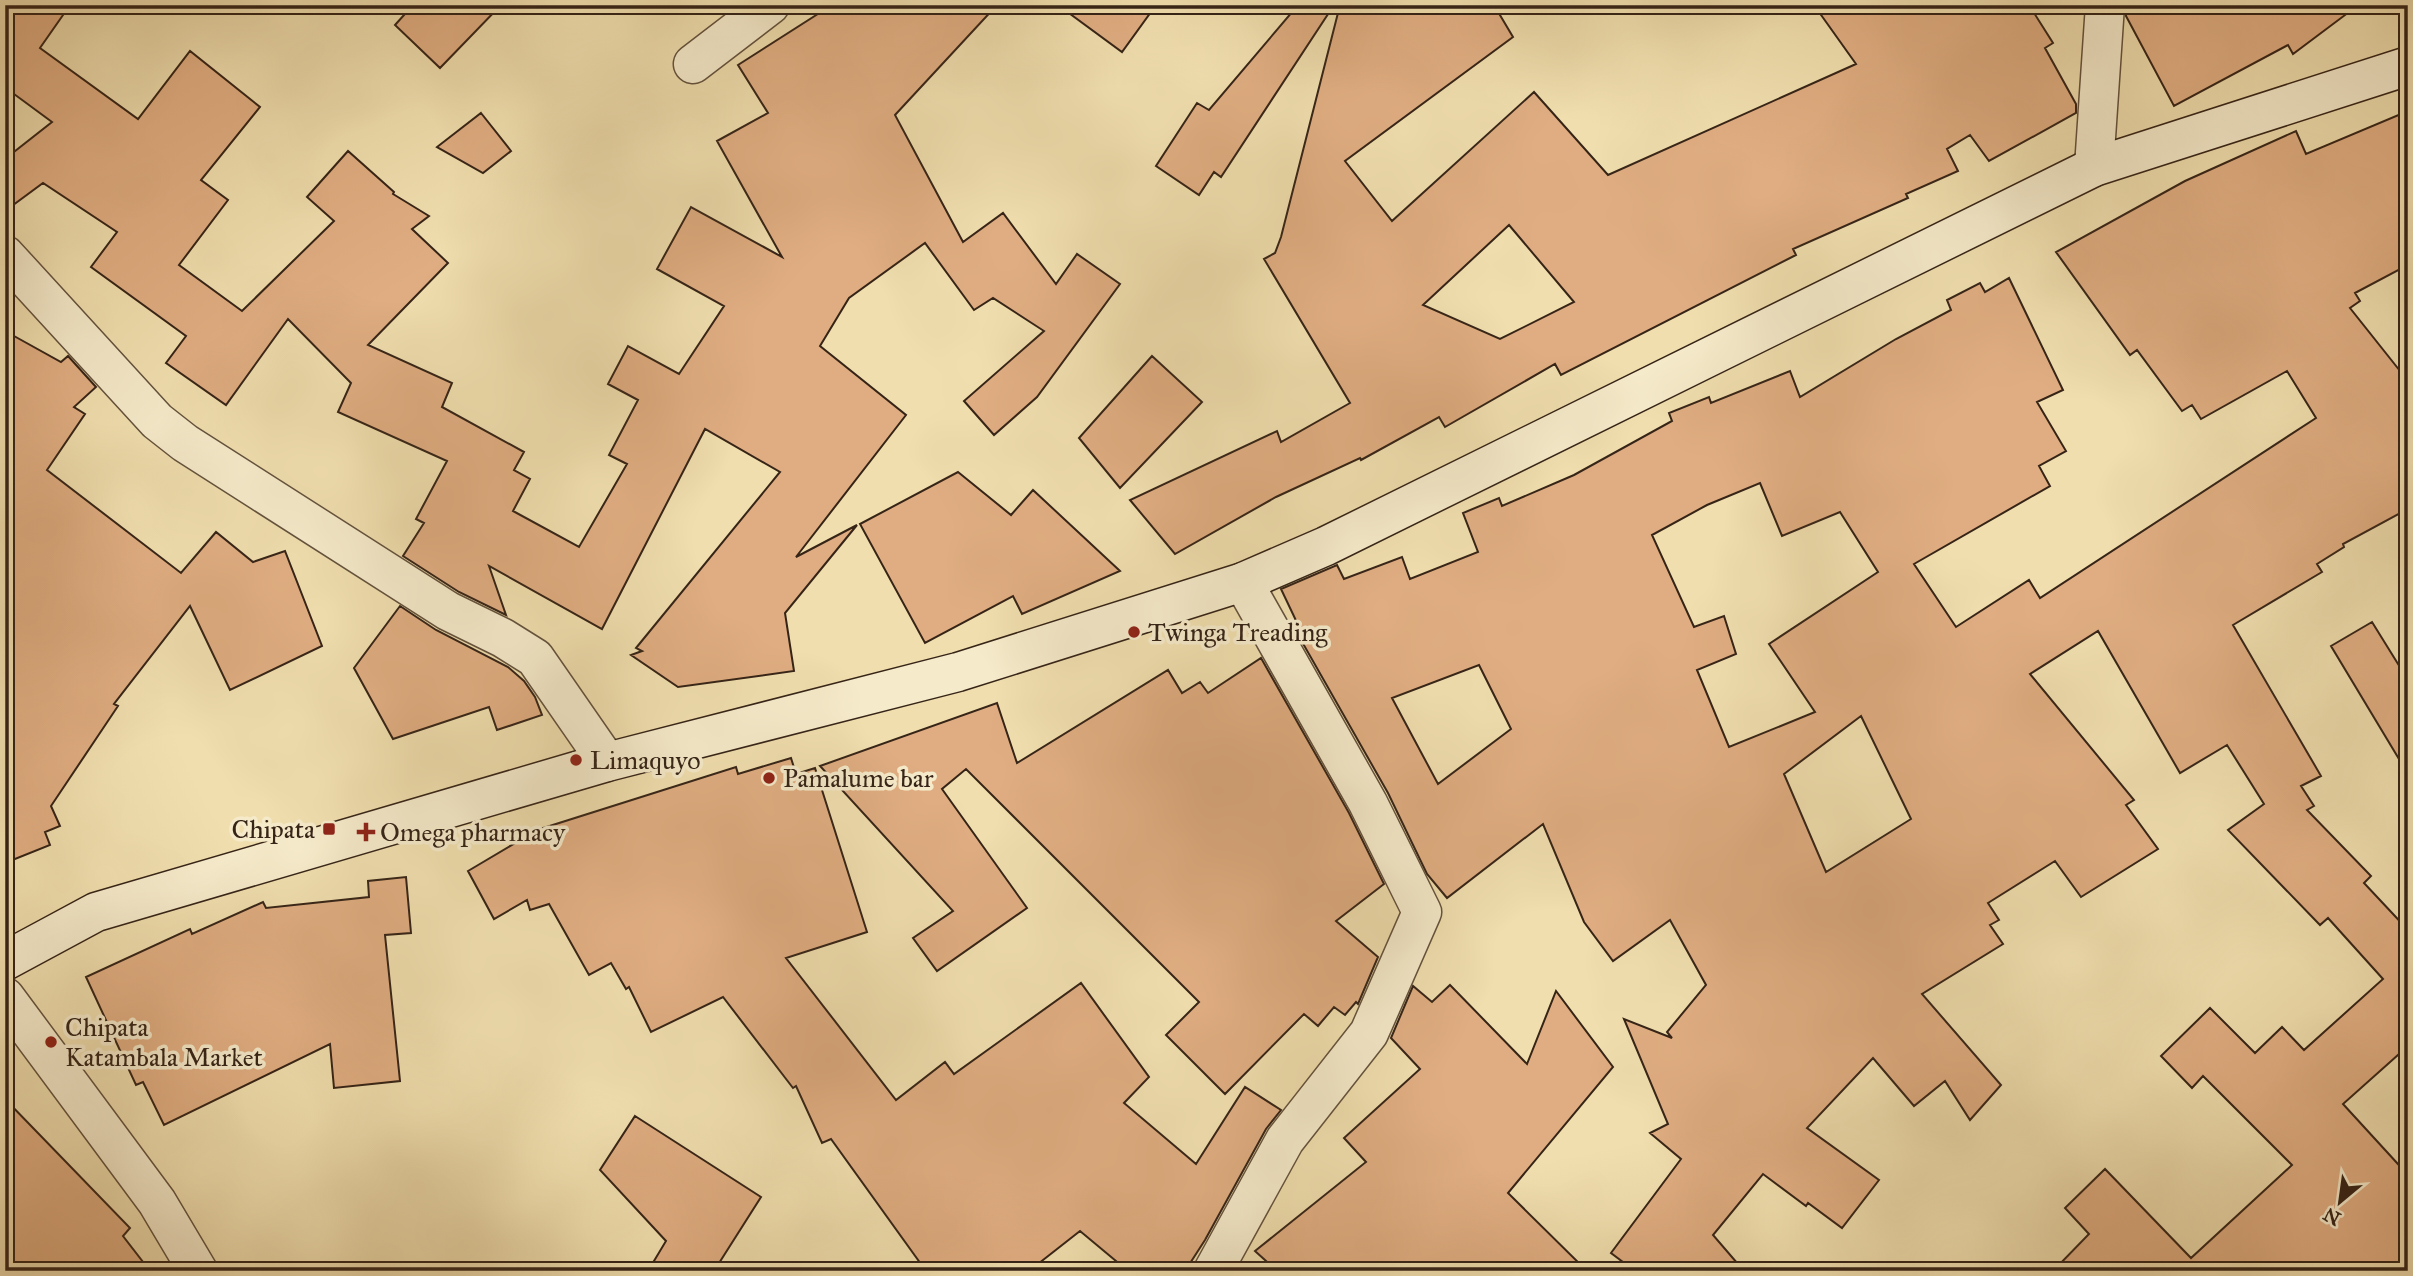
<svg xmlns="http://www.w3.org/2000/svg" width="2413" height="1276" font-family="'IM FELL Great Primer',serif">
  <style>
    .building { fill: #dfad81; stroke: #362417; stroke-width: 2; fill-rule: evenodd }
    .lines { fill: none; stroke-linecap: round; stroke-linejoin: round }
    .street-casing { stroke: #64523d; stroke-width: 41 }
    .secondary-casing { stroke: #362417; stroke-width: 41 }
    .street { stroke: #f5eaca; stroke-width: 38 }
    .secondary { stroke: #f5eaca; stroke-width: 38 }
    .poi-dot { fill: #8f2418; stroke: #f5eaca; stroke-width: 2.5 }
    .labels { text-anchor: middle; stroke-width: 7; stroke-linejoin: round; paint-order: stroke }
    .poi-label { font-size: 26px; fill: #362417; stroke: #f5eaca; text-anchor: start }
  </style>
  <rect width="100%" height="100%" fill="#f0deae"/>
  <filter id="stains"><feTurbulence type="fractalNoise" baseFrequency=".00286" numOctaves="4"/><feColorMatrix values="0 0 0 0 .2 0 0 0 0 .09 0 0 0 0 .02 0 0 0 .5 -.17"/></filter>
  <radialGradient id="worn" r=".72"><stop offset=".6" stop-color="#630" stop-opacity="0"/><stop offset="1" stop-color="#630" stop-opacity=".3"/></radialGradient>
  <path class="building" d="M5 5H70L40 48 138 119 190 51 260 107 201 180 228 200 179 265 242 311 334 221 307 197 348 151 394 192 393 194 429 216 412 229 448 263 368 345 452 383 442 407 524 452 514 470 530 479 513 511 579 547 627 464 609 455 638 400 608 384 628 346 679 374 724 306 657 269 691 207 782 257 717 141 768 113 738 65 832 5H997L895 115 963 242 1003 213 1056 284 1077 254 1120 284 1037 397 994 435 964 401 1044 331 993 298 974 310 925 243 849 298 820 346 906 415 796 557 857 525 785 613 794 671 678 687 631 655 642 651 636 648 780 472 705 429 602 629 489 566 506 615 459 592 403 556 424 523 416 519 447 461 338 412 351 383 288 319 226 405 166 363 186 336 91 267 117 232 43 183 5 211V159L52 122 10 91 5 97Z
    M413 5H501L440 68 395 25Z
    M1058 5H1156L1122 52Z
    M1298 5H1334L1221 177 1214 172 1199 195 1156 166 1197 103 1209 110Z
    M1340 5H1494L1513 37 1345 161 1392 221 1534 92 1608 175 1856 64 1814 5H2029L2053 43 2045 48 2076 104V113L1989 161 1970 135 1947 149 1958 171 1906 194 1908 198 1793 249 1796 255 1561 375 1555 364 1445 427 1439 417 1361 460 1360 458 1276 497 1175 554 1130 500 1277 431 1281 442 1350 403 1264 259 1275 253 1281 237ZM1509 225 1574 302 1500 339 1423 305Z
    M2127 5H2363L2349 12 2293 54 2288 45 2174 106 2126 16Z
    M2408 111V265L2355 293 2360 301 2350 308 2408 381V509L2343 544 2344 547 2317 564 2322 572 2233 625 2321 776 2301 786 2314 806 2307 810 2371 876 2364 883 2408 930V1046L2343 1104 2408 1175V1271H2053L2089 1234 2065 1208 2105 1169 2191 1258 2292 1165 2203 1076 2192 1088 2161 1056 2210 1008 2255 1053 2282 1027 2304 1050 2383 979 2328 918 2320 925 2228 830 2264 804 2227 745 2180 773 2098 631 2030 674 2134 800 2126 805 2158 849 2081 897 2055 861 1988 903 1999 920 1990 925 2003 944 1922 994 2001 1085 1970 1120 1945 1081 1914 1106 1873 1058 1807 1128 1879 1180 1842 1228 1808 1203 1806 1206 1763 1174 1713 1235 1744 1271H1635L1611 1253 1681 1159 1650 1133 1668 1124 1624 1019 1672 1038 1667 1032 1706 985 1670 920 1613 961 1584 922 1543 824 1447 898 1427 874 1388 793 1297 633 1301 631 1281 589 1337 565 1344 579 1402 557 1410 579 1478 552 1463 513 1499 498 1502 506 1574 475 1672 421 1669 413 1709 397 1711 403 1790 371 1800 397 1896 339 1951 310 1947 300 1980 283 1985 292 2009 278 2063 390 2037 402 2066 451 2039 466 2050 486 1914 564 1956 627 2029 580 2040 598 2316 418 2287 371 2201 419 2192 405 2182 411 2137 350 2130 355 2056 252 2185 181 2296 131 2306 154ZM1760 483 1782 536 1840 512 1878 572 1769 644 1815 712 1729 747 1697 670 1736 654 1724 616 1694 627 1652 535 1707 505ZM1479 665 1511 729 1438 784 1392 698ZM1861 716 1911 819 1826 872 1784 774Z
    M481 113 511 151 483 173 437 147Z
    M5 331 61 362 68 356 96 387 74 407 85 414 47 470 181 573 216 532 253 562 285 551 322 646 230 690 190 606 114 704 118 706 51 806 60 826 45 832 50 845 5 863Z
    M1152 356 1202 402 1120 488 1079 438Z
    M958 472 1011 515 1033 490 1120 571 1022 614 1013 596 925 643 860 524Z
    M400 606 436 630 508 667 524 681 535 697 542 715 497 730 489 707 393 739 354 668Z
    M2372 622 2408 680V774L2331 646Z
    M1261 658 1349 813 1384 884 1336 921 1378 957 1358 1004 1356 1002 1345 1015 1334 1007 1318 1026 1304 1014 1225 1094 1166 1035 1199 1002 966 769 942 789 1027 908 937 971 913 938 953 911 820 766 997 703 1017 763 1168 670 1182 693 1200 682 1208 693Z
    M791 758 796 774 815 768 867 932 786 958 896 1100 945 1062 954 1074 1081 983 1149 1077 1124 1103 1196 1164 1245 1087 1281 1110 1266 1129 1205 1240 1185 1271H1128L1080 1231 1029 1271H926L831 1139 822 1143 796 1086 793 1088 723 997 651 1032 629 987 626 989 611 963 589 975 549 904 530 910 527 900 494 919 468 871 537 830 736 767 738 774Z
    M406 877 411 933 385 935 400 1081 334 1088 330 1044 164 1125 143 1082 136 1085 86 977 190 929 192 934 263 902 266 908 369 897 368 881Z
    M1450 985 1527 1064 1556 991 1613 1067 1508 1193 1587 1271H1277L1255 1251 1366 1162 1344 1138 1420 1069 1391 1038 1413 986 1432 1002Z
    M5 1099 130 1228 123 1236 150 1271H5Z
    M635 1116 761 1197 714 1271H648L666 1241 600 1170Z"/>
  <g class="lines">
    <defs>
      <path id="street" d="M693 64 770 5
        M2094 167 2105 5
        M5 255 157 421 185 443 448 611 503 638 535 658 607 762
        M5 997 157 1202 198 1271
        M1213 1271 1285 1140 1369 1033 1422 912 1368 803 1243 582"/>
      <path id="secondary" d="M5 961 96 912 607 762 958 672 1243 582 1326 546 2094 167 2408 66"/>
    </defs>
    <use href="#street" class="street-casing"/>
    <use href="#secondary" class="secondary-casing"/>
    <use href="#street" class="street"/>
    <use href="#secondary" class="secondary"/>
  </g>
  <g class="poi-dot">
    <circle cx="1134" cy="632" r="7"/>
    <circle cx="576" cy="760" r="7"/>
    <circle cx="769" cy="778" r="7"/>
    <rect x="322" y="822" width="14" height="14" rx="3.5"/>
    <path d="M362.5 821.5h7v7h7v7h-7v7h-7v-7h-7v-7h7z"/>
    <circle cx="51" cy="1042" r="7"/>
  </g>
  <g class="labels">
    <g class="poi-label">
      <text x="1148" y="641">Twinga Treading</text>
      <text x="590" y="769">Limaquyo</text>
      <text x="783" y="787">Pamalume bar</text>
      <text x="315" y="838" text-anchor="end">Chipata</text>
      <text x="380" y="841">Omega pharmacy</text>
      <text x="65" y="1036">Chipata<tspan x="65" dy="30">Katambala Market</tspan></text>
    </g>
  </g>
  <rect width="2413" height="1276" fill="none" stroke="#f0deae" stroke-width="28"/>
  <rect x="7" y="7" width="2399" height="1262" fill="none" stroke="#362417" stroke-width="3.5"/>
  <rect x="14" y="14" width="2385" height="1248" fill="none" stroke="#362417" stroke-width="2"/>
  <g transform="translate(2340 1202) rotate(209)" stroke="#f5eaca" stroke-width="5" paint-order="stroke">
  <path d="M0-5L12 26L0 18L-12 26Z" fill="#362417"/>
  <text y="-10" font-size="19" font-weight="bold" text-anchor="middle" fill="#362417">N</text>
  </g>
  <rect width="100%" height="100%" filter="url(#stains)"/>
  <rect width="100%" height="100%" fill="url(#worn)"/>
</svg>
